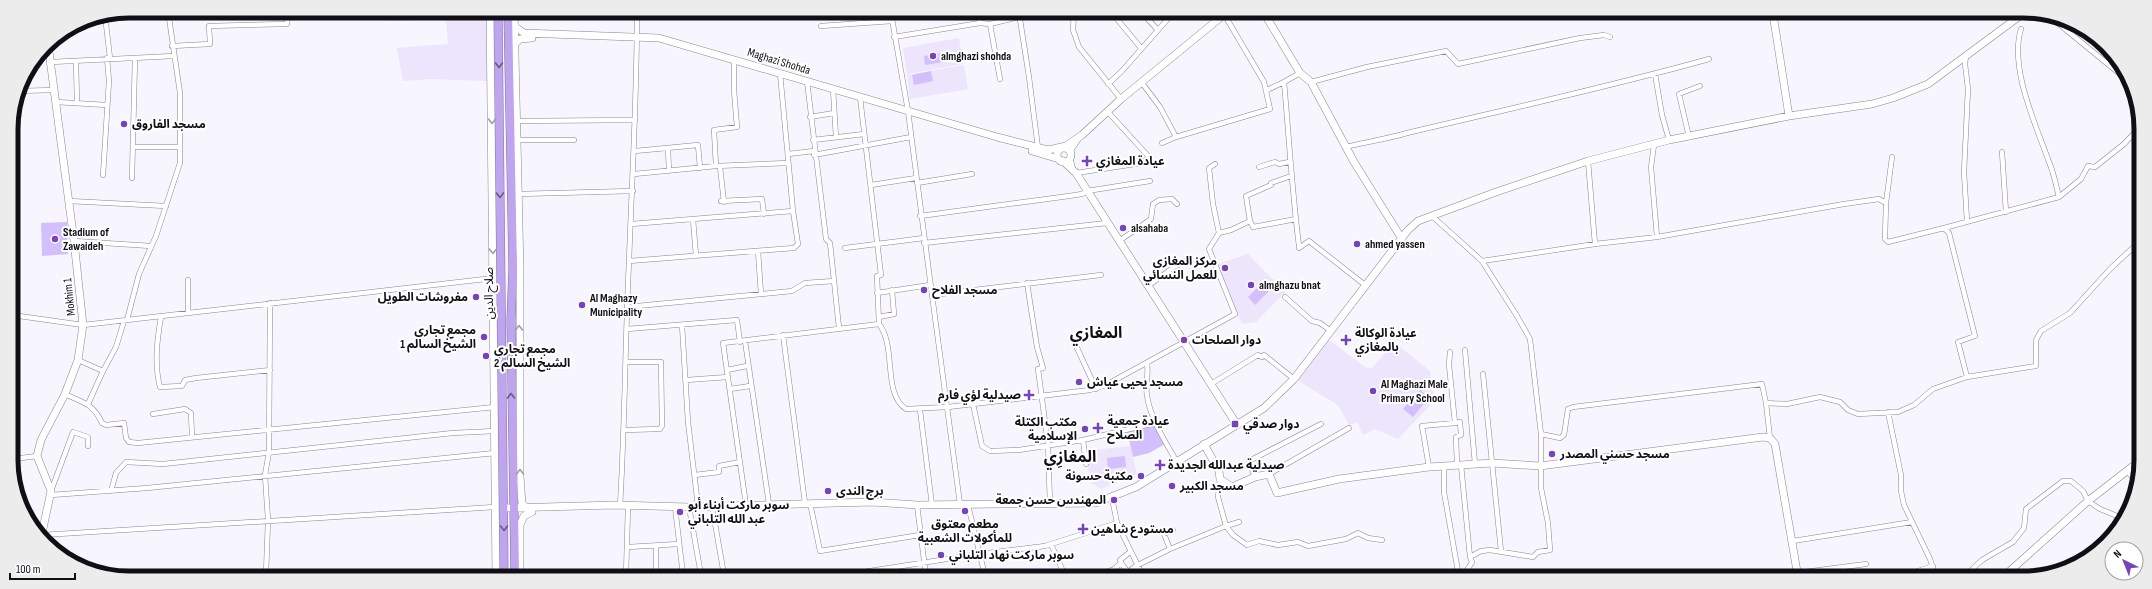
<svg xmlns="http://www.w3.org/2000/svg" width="2152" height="589" font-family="'Sofia Sans Condensed','Noto Sans Arabic',sans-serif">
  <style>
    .built { fill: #ece5fc }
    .green { fill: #d4bffe }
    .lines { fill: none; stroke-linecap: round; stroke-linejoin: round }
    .street-casing { stroke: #8a8496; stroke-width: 5.5 }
    .secondary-casing { stroke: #8a8496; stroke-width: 8 }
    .highway-casing { stroke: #8270a2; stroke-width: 9 }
    .street { stroke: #fff; stroke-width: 4.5 }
    .secondary { stroke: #fff; stroke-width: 7 }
    .highway { stroke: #bfa5ee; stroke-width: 8 }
    .oneway { stroke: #685a82 }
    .oneway2 { stroke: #a09fa2 }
    .poi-dot { fill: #7743bb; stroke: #fff; stroke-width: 1.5 }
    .labels { text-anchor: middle; stroke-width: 4; stroke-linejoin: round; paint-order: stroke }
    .poi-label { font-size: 12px; font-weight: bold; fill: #110f16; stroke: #fff; text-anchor: start }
    .street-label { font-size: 12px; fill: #110f16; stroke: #fff }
    .district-label { font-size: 16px; font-weight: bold; fill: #110f16; stroke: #fff }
    .rim { fill: none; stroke: #110f16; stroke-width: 5 }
  </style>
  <rect width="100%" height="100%" fill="#f7f5fd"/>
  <path class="built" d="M384 12H487L488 81 430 79 403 81 397 48 448 44 446 19 385 21Z
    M959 38 963 64 907 74 903 48Z
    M964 65 968 89 910 99 907 75Z
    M1248 254 1285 292 1256 322 1242 324 1215 265Z
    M1329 340 1365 367 1371 369 1394 342 1430 371 1434 401 1398 439 1375 429 1363 435 1357 422 1349 425 1338 405 1298 381Z
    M1130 446 1137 474 1101 489 1090 482 1086 451Z"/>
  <path class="green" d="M941 53 943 62 925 65 924 56Z
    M931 71 933 81 914 85 912 75Z
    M67 222 68 254 42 256 41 223Z
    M1261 284 1269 291 1255 305 1248 297Z
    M1420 390 1429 397 1413 417 1403 409Z
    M1155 424 1165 444 1149 453 1133 457 1127 431Z
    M1125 456 1126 467 1108 469 1107 458Z"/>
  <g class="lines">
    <defs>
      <path id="street" d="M891 13 908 111 932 295 1101 275
        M978 13 980 23
        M1019 13 1029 77 1038 148
        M1074 13 1073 30 1079 47 1121 99
        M1112 13 1141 48
        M1142 13 1157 29
        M2048 15 2126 79
        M106 24 110 58
        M990 24 1000 79
        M821 26 892 21
        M2021 29C2009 68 2036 125 2049 162 2054 173 2056 186 2059 197
        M894 37 980 23 990 24 1019 17
        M172 46 210 44 209 26 287 24 289 11
        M1966 56 1965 64 1968 89 1964 172 1967 221
        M76 61 77 103
        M51 62 174 56
        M1300 73 1284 82C1289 137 1292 191 1299 246V248L1309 241 1365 285
        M1655 74 1662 115 1669 140
        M807 81 826 239 830 243 839 328
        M1311 82 1367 67 1446 51 1458 64 1580 38 1604 35 1610 37
        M1142 83 1160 107 1176 137
        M1108 84 1122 71 1173 13
        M833 89 836 137
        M1267 90 1284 82
        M18 91 54 90
        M56 102 107 105
        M810 117 834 113
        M516 121 635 120
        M1689 137 1679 94 1700 86
        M516 140H574
        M813 140 864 134
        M1162 143 1176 137 1270 109 1264 82 1224 14
        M1654 145 1651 167 1657 237
        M133 147H180
        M1345 147C1366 142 1387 139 1407 133 1508 109 1609 87 1709 59
        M668 149 669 171
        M635 151 698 145 700 168
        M1070 152 1078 140
        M2002 152 2006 212
        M788 154 814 151
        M814 155 911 137
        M1070 157 1073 169
        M1892 157 1886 203 1885 239 1888 242 1944 228 1949 233 1975 336 1958 342 1967 377
        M1588 161 1595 244
        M716 166 714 130 737 127 734 90V59
        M720 167 724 202
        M1259 167 1275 162 1279 164 1289 162
        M1076 173 1142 163 1149 157 1108 112
        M634 174 716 166 788 163
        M103 175 109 81 107 58
        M132 178 135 58
        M917 183 972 174
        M871 185 916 178
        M518 194 633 191
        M69 201 166 206
        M721 201 762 199 764 214
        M920 216 1069 196 1082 194 1087 191 1150 181
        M1432 216 1482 261 1517 316 1530 339 1541 434V488L1548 523 1550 550 1538 552 1533 557 1490 550 1481 551 1470 557 1472 562 1463 577
        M693 219 696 256
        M1250 221 1246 196 1271 185V183L1291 176
        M631 224 793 211 780 73
        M1944 228 2059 197 2081 179 2088 166 2095 167 2124 144 2139 128
        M1219 233 1231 230 1250 221 1253 227 1296 219
        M74 241 151 246
        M1119 241 1151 219 1153 204 1159 200 1172 199 1177 204
        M924 243 1107 223
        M845 248 924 238
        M758 251 761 294
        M629 261 794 248 798 244 793 211
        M1482 261 1595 244 1657 237 1844 204 1879 199 1886 203
        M1027 283 1037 347 1043 368 1038 369 1048 444 1050 504
        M1148 286 1174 267 1188 260
        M877 293 930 285
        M932 295 960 504
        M1285 297 1312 321 1320 323 1331 331
        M627 307 792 291 805 283 834 281
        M188 313V280
        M12 315 83 325 494 278
        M161 317C157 340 154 364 160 387L182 386 185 380 196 378 270 370
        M879 317 894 314 892 290
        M127 320 139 274 156 236 180 163V93L168 11
        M879 324C897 347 882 393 906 409L948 407 1090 390 1106 385 1235 314 1209 249 1219 233 1213 204 1209 168 1215 164
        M682 325 688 422 698 506
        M627 329 737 320 740 342
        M783 335 805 503
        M1072 337 1096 389
        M745 341 769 504
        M1465 350 1475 464
        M1450 352 1449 365 1455 423 1460 422 1461 435 1456 437 1457 465
        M78 360 103 371 88 404
        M1147 363C1149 375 1145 385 1147 396 1151 420 1165 441 1177 462
        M727 370 747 366
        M103 371 116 347 124 321
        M1483 374 1501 551
        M686 380 728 377
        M1211 384 1258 355 1262 357 1264 355 1294 379
        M730 389 750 386
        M65 394C83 403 93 403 102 423L106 425 124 423 126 438 129 442 138 443 495 407
        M1766 403 1770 438
        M973 404 982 446 990 451 1019 450 1083 440 1155 423
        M920 410 932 505
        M1888 412 1901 475V491L1904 505 1930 559 1936 578
        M153 414 185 409 191 413 192 436
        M625 430 660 429 662 426 661 362H626
        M1541 434 1560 438 1564 435 1568 409 1573 407 1762 384 1766 403 1787 404 1820 397 1840 402 1848 410 1858 414 1898 412 1914 405 1933 389 1967 377 2036 366V340L2041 331 2070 313 2110 269 2138 243
        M1083 440 1086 464
        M13 459 37 456
        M1461 465 1470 557
        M1444 466V492L1459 577
        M1429 467 1422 426 1455 423
        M2128 472 2137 483
        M1269 474 1349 428
        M695 475 719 472V466L740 462
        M1255 477 1249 461 1321 424
        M51 491 73 432 88 437V446
        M111 491 116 473 126 462 163 464 453 433 495 431
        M51 495 147 488 495 453
        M1112 498 1117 523 1143 576
        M810 503 820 551 920 535
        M746 505 723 343 879 324 877 276 881 275 860 97
        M917 505 926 576
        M968 505 985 576
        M620 506C625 424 625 342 629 261 632 178 637 95 637 12
        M712 506 724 575
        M675 507 683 575
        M689 507 701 575
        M1239 522 1226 526 1233 535 1247 545 1259 541 1278 545 1298 542 1308 546 1346 539 1358 533 1368 538 1382 540
        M42 535 495 507
        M1793 541 1912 522
        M1051 544 1065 576
        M628 547 679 544
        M1170 549 1164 534 1173 530
        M1121 563 1120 560 1130 552
        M1797 573 1866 564
        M266 574 268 520 265 475 269 452 270 303
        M626 575 628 507
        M656 575V546
        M844 575 979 554 1045 546 1117 523
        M1096 576 1114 569 1121 563 1128 572 1136 566 1170 549 1226 526 1218 497 1220 479
        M1900 577 1933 566
        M1963 578 1982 560 2013 542 2024 528 2026 509 2063 481H2071L2083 491 2088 501 2100 509 2117 516 2123 523"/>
      <path id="secondary" d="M490 12 496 575
        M514 12 520 269V476L522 504 527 508
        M1264 13 1300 73 1311 82 1354 162 1402 239
        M1773 14 1789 116
        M514 26 524 33 659 38 997 137 1048 150 1066 146 1082 135 1121 99 1226 13
        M514 45 520 39 532 38
        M1057 155a7 7 0 1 1 14 0a7 7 0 1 1-14 0Z
        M1032 151 1059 159
        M1063 161 1076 173 1237 425
        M1204 444 1219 471 1220 479 1232 487 1255 477 1269 474 1277 493 1339 479 1429 467 1492 463 1540 466 1763 437 1770 438 1775 444 1798 577
        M505 508 615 505 689 507 873 502 917 505 1096 503 1136 487 1264 408 1294 379 1408 230 1418 221 1496 192 1588 161 1669 140 1789 116 1872 104 1893 98 1928 84 2021 15
        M41 538 51 491 37 456 41 440 65 394 78 360 83 325 74 241 48 44
        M520 575V525L524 516 532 512
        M2002 578 2088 501 2137 463"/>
      <path id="highway" d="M498 12 504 575
        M508 12 513 268 511 320 515 575"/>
    </defs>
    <use href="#street" class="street-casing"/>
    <use href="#secondary" class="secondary-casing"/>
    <use href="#highway" class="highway-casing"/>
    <use href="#street" class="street"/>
    <use href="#secondary" class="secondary"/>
    <use href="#highway" class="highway"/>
  </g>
  <defs><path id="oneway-chevron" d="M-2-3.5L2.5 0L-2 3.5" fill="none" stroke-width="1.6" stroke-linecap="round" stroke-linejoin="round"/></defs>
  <g class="oneway">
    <use href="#oneway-chevron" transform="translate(499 65) rotate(90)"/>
    <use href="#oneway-chevron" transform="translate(500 195) rotate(88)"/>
    <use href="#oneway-chevron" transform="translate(511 396) rotate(-91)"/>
    <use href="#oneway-chevron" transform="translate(504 528) rotate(90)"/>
  </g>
  <g class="oneway2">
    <use href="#oneway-chevron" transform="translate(492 121) rotate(90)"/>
    <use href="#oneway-chevron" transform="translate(493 251) rotate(88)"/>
    <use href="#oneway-chevron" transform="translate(519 328) rotate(-90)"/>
    <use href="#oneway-chevron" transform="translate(520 472) rotate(-91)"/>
  </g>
  <g class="poi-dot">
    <circle cx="933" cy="56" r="4"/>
    <circle cx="124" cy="124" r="4"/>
    <path d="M1085 155h4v4h4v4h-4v4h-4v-4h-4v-4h4z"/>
    <circle cx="1123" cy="228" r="4"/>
    <circle cx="55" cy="239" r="4"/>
    <circle cx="1357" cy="244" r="4"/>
    <circle cx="1225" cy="268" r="4"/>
    <circle cx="1251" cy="285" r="4"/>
    <circle cx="924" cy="290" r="4"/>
    <circle cx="476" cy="297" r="4"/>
    <circle cx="582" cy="305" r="4"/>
    <circle cx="484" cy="337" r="4"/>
    <circle cx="1184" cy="340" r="4"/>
    <path d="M1344 334h4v4h4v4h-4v4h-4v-4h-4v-4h4z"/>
    <circle cx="486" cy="356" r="4"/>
    <circle cx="1079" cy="382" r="4"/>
    <circle cx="1373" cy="391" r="4"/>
    <path d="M1027 389h4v4h4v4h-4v4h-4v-4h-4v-4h4z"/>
    <rect x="1231" y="420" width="8" height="8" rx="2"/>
    <path d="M1096 422h4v4h4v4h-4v4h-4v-4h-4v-4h4z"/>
    <circle cx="1085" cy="429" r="4"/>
    <circle cx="1552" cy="454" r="4"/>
    <path d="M1158 459h4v4h4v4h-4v4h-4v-4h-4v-4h4z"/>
    <circle cx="1141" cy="476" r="4"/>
    <circle cx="1172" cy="486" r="4"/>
    <circle cx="828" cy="491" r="4"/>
    <circle cx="1114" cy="500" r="4"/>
    <circle cx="965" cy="511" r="4"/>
    <circle cx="680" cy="512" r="4"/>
    <path d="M1081 523h4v4h4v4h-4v4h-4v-4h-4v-4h4z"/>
    <circle cx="941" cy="555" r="4"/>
  </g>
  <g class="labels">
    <g class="poi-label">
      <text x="941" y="60">almghazi shohda</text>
      <text x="132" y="128">مسجد الفاروق</text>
      <text x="1096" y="165">عيادة المغازي</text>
      <text x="1131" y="232">alsahaba</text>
      <text x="63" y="236">Stadium of<tspan x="63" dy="14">Zawaideh</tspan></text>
      <text x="1365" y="248">ahmed yassen</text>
      <text x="1217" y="265" text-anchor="end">مركز المغازي<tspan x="1217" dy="14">للعمل النسائي</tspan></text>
      <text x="1259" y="289">almghazu bnat</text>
      <text x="932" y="294">مسجد الفلاح</text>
      <text x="468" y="301" text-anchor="end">مفروشات الطويل</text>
      <text x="590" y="302">Al Maghazy<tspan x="590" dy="14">Municipality</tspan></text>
      <text x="476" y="334" text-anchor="end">مجمع تجاري<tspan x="476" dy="14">الشيخ السالم 1</tspan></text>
      <text x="1355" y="337">عيادة الوكالة<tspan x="1355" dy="14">بالمغازي</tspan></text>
      <text x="1192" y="344">دوار الصلحات</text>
      <text x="494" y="353">مجمع تجاري<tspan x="494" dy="14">الشيخ السالم 2</tspan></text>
      <text x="1087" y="386">مسجد يحيى عياش</text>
      <text x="1381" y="388">Al Maghazi Male<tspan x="1381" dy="14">Primary School</tspan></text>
      <text x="1021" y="399" text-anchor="end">صيدلية لؤي فارم</text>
      <text x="1107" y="425">عيادة جمعية<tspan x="1107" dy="14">الصلاح</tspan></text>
      <text x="1077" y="426" text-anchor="end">مكتب الكتلة<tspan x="1077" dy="14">الإسلامية</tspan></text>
      <text x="1243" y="428">دوار صدقي</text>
      <text x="1560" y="458">مسجد حسني المصدر</text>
      <text x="1168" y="469">صيدلية عبدالله الجديدة</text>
      <text x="1133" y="480" text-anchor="end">مكتبة حسونة</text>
      <text x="1180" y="490">مسجد الكبير</text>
      <text x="836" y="495">برج الندى</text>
      <text x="1106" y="504" text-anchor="end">المهندس حسن جمعة</text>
      <text x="688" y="509">سوبر ماركت أبناء أبو<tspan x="688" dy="14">عبد الله التلباني</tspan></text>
      <text x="965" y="528" text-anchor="middle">مطعم معتوق<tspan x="965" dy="14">للمأكولات الشعبية</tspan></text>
      <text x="1091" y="533">مستودع شاهين</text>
      <text x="949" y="559">سوبر ماركت نهاد التلباني</text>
    </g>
    <g class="street-label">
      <text transform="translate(779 61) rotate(17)" y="4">Maghazi Shohda</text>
      <text transform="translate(489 293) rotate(-90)" y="4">صلاح الدين</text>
      <text transform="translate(69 297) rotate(-96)" y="4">Mokhim 1</text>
    </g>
    <g class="district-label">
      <text x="1096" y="338">المغازي</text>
      <text x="1070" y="462">المغازِي</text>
    </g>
  </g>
  <path d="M0 0H2152V589H0ZM129 18H2023A111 111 0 0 1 2134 129V460A111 111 0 0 1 2023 571H129A111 111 0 0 1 18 460V129A111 111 0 0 1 129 18Z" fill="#ececec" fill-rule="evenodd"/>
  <path class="rim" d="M129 18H2023A111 111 0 0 1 2134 129V460A111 111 0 0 1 2023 571H129A111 111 0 0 1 18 460V129A111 111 0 0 1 129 18Z"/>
  <g transform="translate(2124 561) rotate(317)"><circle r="19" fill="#ffffff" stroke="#a09fa2"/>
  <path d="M0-3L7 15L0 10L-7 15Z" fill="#7743bb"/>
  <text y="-6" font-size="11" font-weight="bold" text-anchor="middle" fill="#110f16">N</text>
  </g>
  <path d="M10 573v6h65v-6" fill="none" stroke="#110f16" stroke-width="2"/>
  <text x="16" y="573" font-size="12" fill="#110f16" stroke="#ffffff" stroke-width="3" paint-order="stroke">100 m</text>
</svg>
